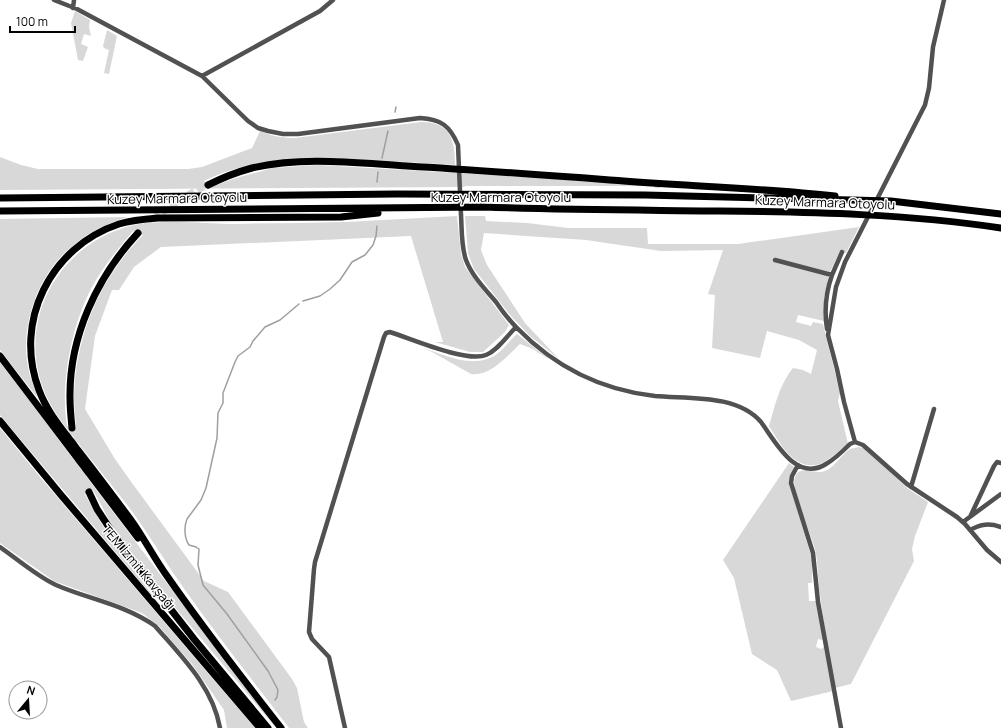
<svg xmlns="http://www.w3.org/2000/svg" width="1001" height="728" font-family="Manrope,sans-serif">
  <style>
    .green { fill: #d8d8d8; fill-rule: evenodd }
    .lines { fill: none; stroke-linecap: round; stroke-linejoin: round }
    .stream { stroke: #9f9f9f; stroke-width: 1.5 }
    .highway-tunnel { stroke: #d9d9d9; stroke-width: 7; stroke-dasharray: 7 3.5; stroke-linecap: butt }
    .minor { stroke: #515151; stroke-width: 4.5 }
    .highway { stroke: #000; stroke-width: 7 }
    .labels { text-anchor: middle; stroke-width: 3; stroke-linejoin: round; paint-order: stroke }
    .street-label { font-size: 13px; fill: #000; stroke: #fff }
  </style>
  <rect width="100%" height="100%" fill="#fff"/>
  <path class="green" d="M75 11 90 20 89 27 91 36 84 34 81 44 88 47 83 61 78 60 71 23Z
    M107 30 117 36 109 74 104 73 109 50 104 48 103 46Z
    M421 122C450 122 455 139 455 165 425 163 395 161 364 160 308 157 255 156 204 181L211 187 236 178 273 168 318 165 509 176 660 186V188H655L654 186H465L464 187 0 190V157L21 165 38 169H188L202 167 252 148 260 131C272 136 282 138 295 138Z
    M457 216 461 254 465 267 509 325 505 332 483 352H470L435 342H443L411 236 161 247 134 267 119 290H112L95 336 85 409 115 459 132 483 204 581 228 592 292 679 297 688 304 722 308 728H289C254 682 218 637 185 590 167 565 152 539 134 514 114 487 92 462 72 435 59 419 47 402 41 382 20 315 60 247 126 227 158 218 203 224 236 224 273 223 310 223 346 222 383 220 420 218 457 216ZM133 231 143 235C100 278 76 335 74 396 74 407 76 419 76 430L67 426C60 385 71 328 90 291 101 269 117 250 133 231Z
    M465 216H485L486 221 527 223 568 228H647L648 244H738L859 227 846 253 840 251 830 272 774 258 773 261 829 275 824 297V321L798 315 796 322 811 326 813 322 823 324 840 393 838 401 848 444C839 450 830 460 820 464 794 472 780 443 769 426 775 406 779 385 793 368L803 370 811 374 817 350 799 340 767 331 760 358 712 348 715 295 708 294 723 250 661 251 586 240 484 233 481 250 487 265 525 323 559 359 530 336 510 315 474 269 468 253Z
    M127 217C108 224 90 231 75 244 42 269 25 312 26 352 27 361 28 371 31 379 33 385 36 391 37 397L0 350V219Z
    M517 334 551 361 533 349 520 344C508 355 490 377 471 374L432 352 421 347C444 355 474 370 497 354 504 349 510 340 517 334Z
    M0 362 276 728 137 562 113 527 93 490 85 494C107 537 136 574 165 611L0 415Z
    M0 428 40 477 255 728H227L224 710 192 664 159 626 142 613 54 581 0 543Z
    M859 447 866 449 907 488 928 502 915 536 912 549 914 561 851 684 835 688C829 657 824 626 820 595 817 578 819 562 814 546 810 531 790 490 795 477 799 464 815 475 825 471 835 467 841 455 850 449 852 448 856 448 859 447Z
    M789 463 794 467 790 486 812 559V583H808L809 601H816L823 639 822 640 818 639 816 647 821 649 824 647 833 691 791 701 777 670 752 654 734 578 723 560Z"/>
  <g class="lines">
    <path class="stream" d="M395 112 396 107
      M382 158 388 131
      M377 182 378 172
      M303 301 320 296 330 289 340 280 352 262 365 255 373 245 376 236 377 226
      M275 700 277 697 278 690 268 671 227 614 203 585 198 565 199 549 196 547 189 545C184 538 184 526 187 519L201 500 206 488 217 438 218 413 223 403V393L235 362 238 356 250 347 253 341 265 327 280 320 299 304"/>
    <path class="highway-tunnel" d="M138 233C159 213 181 197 208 185
      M72 428 74 446
      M78 460 89 492"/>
    <path class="minor" d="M54 0 77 9 202 76 248 121 258 128 268 131 283 134H298L420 118C441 119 450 126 458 145 459 169 460 192 461 215 462 230 461 246 466 260 472 276 485 289 496 302 502 311 509 320 517 328 555 367 601 390 655 396 689 399 737 394 761 422 775 441 796 483 826 464 835 459 843 451 850 444L855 442 863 445 907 484 957 517 965 524 987 550 1001 562
      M73 8 74 0
      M202 76 320 11 333 0
      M775 260 832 275C826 292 824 310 827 329
      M832 275 842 252
      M855 442 844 402 837 369 828 335 836 287 845 262 925 105 929 88 933 47 944 0
      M798 465 792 476 791 483 813 553 818 602 841 728
      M911 487 934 409
      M971 515 994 466 997 462 1001 463
      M963 522 1001 494
      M970 530C981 524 989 523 1001 527
      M0 547C17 559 38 577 56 585 88 599 126 605 155 626 181 656 213 687 220 728
      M345 728 329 657 312 639 309 632 314 569 315 562 384 337 386 333 390 332C412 339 467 363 486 355 498 350 507 336 516 327"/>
    <path class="highway" d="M208 185C222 178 237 172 252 168 302 156 357 163 407 166 475 170 543 175 610 180 685 186 760 188 835 196
      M0 198 397 194 645 195 891 201 1001 214
      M0 211 484 207C562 210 641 210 720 211 814 212 908 214 1001 228
      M0 356 138 538
      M0 421 61 495 260 728
      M72 428C71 418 70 408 70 398 69 337 97 277 138 233
      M89 492 97 509 122 547 194 639 268 728
      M281 728C242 678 203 628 167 576 154 558 144 538 131 520 113 496 95 472 77 449 63 430 47 412 39 390 13 322 50 247 119 224 132 220 145 219 158 218L341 217 378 213"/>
  </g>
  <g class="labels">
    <g class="street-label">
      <text x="501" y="202">Kuzey Marmara Otoyolu</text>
      <text transform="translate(177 198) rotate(-1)" y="5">Kuzey Marmara Otoyolu</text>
      <text transform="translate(825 202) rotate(2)" y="5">Kuzey Marmara Otoyolu</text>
      <text transform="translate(139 567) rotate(50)" y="5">TEM İzmit Kavşağı</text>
    </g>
  </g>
  <g transform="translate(28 700) rotate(18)"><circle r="19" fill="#ffffff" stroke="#999999"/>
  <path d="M0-3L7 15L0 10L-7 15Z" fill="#000000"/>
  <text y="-6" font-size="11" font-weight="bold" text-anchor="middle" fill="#000000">N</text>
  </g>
  <path d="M10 26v6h65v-6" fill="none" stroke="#000000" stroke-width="2"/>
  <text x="16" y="26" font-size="12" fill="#000000" stroke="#ffffff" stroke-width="3" paint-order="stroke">100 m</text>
</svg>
